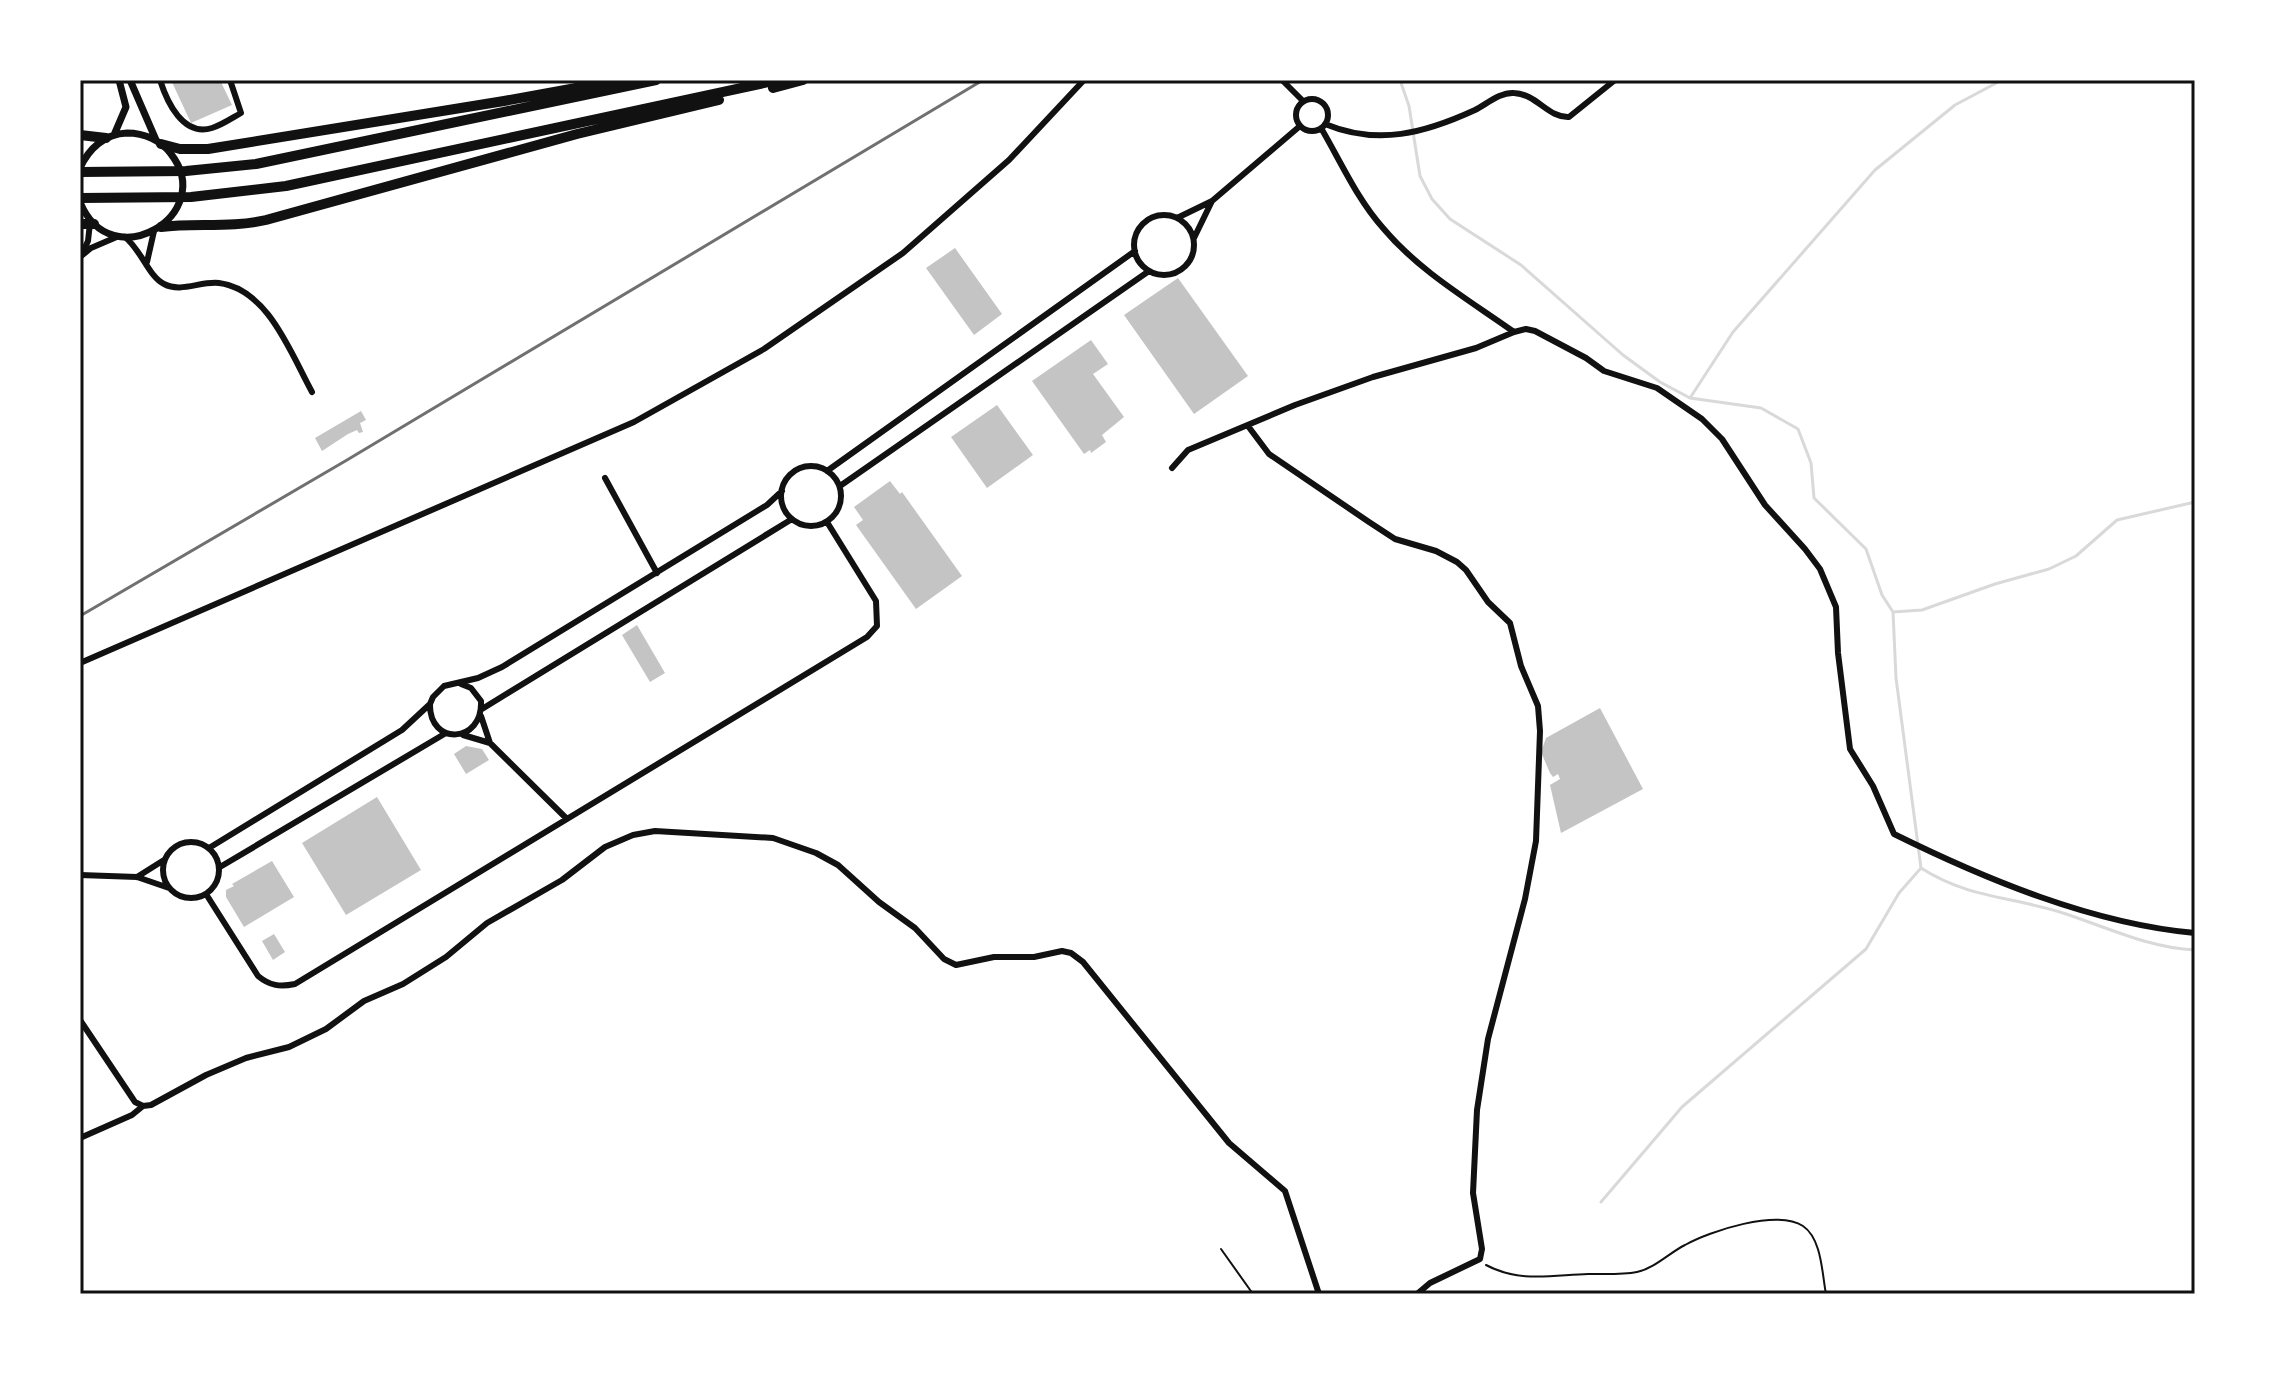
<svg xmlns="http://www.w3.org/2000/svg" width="2275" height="1374" font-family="Manrope,sans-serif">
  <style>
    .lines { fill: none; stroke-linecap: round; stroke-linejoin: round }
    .stream { stroke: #d9d9d9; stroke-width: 3 }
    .building { fill: #c4c4c4 }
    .path { stroke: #111; stroke-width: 2 }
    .minor { stroke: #111; stroke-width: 6 }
    .tertiary { stroke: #111; stroke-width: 7 }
    .motorway { stroke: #111; stroke-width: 10 }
    .rail { stroke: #707070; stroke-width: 3 }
    .neatline { fill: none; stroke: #111; stroke-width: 3 }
  </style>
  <rect width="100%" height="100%" fill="#fff"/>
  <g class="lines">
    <path class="stream" d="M1400 80 1409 106 1420 176 1432 199 1450 219 1521 265 1623 355 1660 382 1690 398 1761 408 1798 429 1811 463 1814 498 1866 549 1882 595 1893 612 1896 678 1921 868
      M1690 398 1733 332 1875 170 1955 105 2002 80
      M1893 612 1922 610 1995 584 2049 569 2076 556 2117 520 2195 502
      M1921 868C1968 898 2008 896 2060 912 2104 926 2148 948 2195 950
      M1601 1202 1682 1107 1866 949 1899 893 1921 868"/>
  </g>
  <path class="building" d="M171 80H220L232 105 191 123Z
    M955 248 1002 314 974 335 926 268Z
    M1178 278 1248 376 1194 414 1124 315Z
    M1091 340 1108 364 1093 374 1124 417 1102 435 1106 442 1091 453 1090 450 1084 454 1032 381Z
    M997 405 1033 455 987 488 951 437Z
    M361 411 366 420 360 423 363 432 359 433 357 430 348 434 322 451 315 438Z
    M890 481 900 494 902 492 962 576 916 609 856 525 863 520 854 507Z
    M637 625 665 673 650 682 622 635Z
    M1600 708 1643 789 1561 833 1550 785 1560 779 1558 774 1553 777 1550 773 1541 752 1546 738Z
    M466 746 482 749 489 760 466 774 454 754Z
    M377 797 421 870 346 915 302 843Z
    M272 861 294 897 244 927 226 897V890L234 886 232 884Z
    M274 934 285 952 273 960 262 941Z"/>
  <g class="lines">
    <path class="path" d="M1221 1249 1253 1294
      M1486 1265C1519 1283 1553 1275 1588 1274 1604 1274 1622 1275 1637 1272 1655 1268 1669 1253 1685 1245 1710 1231 1777 1209 1803 1226 1822 1239 1822 1274 1826 1294"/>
    <path class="minor" d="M160 80C167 102 183 137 212 128 222 125 232 118 241 113L230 80
      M1282 80 1303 101
      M1296 115a16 16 0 1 1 32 0a16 16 0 1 1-32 0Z
      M1325 124C1378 146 1425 133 1475 110 1487 104 1500 92 1514 93 1537 94 1548 118 1569 117L1615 80
      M1321 128C1341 162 1357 199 1383 228 1419 271 1469 300 1514 332
      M1134 245a30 30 0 1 1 60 0a30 30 0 1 1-60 0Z
      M1177 218 1212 201 1300 126
      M125 237C142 251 149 277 164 284 181 293 200 281 219 283 268 289 291 354 312 392
      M1194 238 1212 201
      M82 254 88 241 90 223
      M80 257 91 248 119 236
      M147 262 154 231
      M1248 426 1269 454 1369 522 1395 539 1436 551 1457 562 1466 570 1488 602 1510 623 1521 666 1538 706 1540 731 1536 841 1525 899 1488 1039 1477 1110 1473 1193 1482 1249 1480 1259 1430 1283 1417 1294
      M781 496a30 30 0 1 1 60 0a30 30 0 1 1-60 0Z
      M1172 468 1188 450 1295 405 1373 377 1476 348 1514 332 1526 329 1535 331 1586 358 1604 371 1657 388 1702 419 1722 439 1765 505 1805 549 1820 569 1836 607 1838 653 1850 749 1873 786 1894 834C1985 879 2093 924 2195 933
      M827 471 1135 251
      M605 478 657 573
      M840 486 1149 271
      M80 663 634 422 764 349 903 253 1009 160 1084 80
      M430 704C429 746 483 744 481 701L471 688 461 684
      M482 709 792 519
      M481 716 490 743 566 818
      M463 735 490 743
      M163 870a28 28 0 1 1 56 0a28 28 0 1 1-56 0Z
      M209 848 402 730 430 704 433 697 444 686 478 678 502 667 767 505 782 491
      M220 867 446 733
      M80 875 137 877 169 888
      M137 877 164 860
      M206 894 258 976C270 986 280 987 295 984L867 637 877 626 876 601 827 522
      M80 1020 135 1102 143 1106 151 1105 206 1075 246 1058 289 1047 326 1029 364 1001 403 984 446 957 487 923 562 880 605 847 633 835 655 831 773 838 816 853 838 865 879 902 915 928 944 959 956 965 994 957H1034L1062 951 1071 953 1083 962 1229 1143 1285 1191 1319 1294
      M80 1138 132 1115 143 1106"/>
    <path class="tertiary" d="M130 80 156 140
      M114 135 126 107 119 80
      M80 168C89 148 105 134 127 133 144 133 161 140 171 154 218 214 111 279 80 202"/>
    <path class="motorway" d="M773 88 803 80
      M80 135 106 138
      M161 144 180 149H208L504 101 620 80
      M80 172 186 171 256 164 656 80
      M80 198 191 197 286 186 778 80
      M80 224H94
      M161 227C196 223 231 228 266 220L577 134 719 100"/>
    <path class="rail" d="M80 616 347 460 983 80"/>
  </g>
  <rect width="2275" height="1374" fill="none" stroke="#ffffff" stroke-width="164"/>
  <rect x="82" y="82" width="2111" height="1210" class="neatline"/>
</svg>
